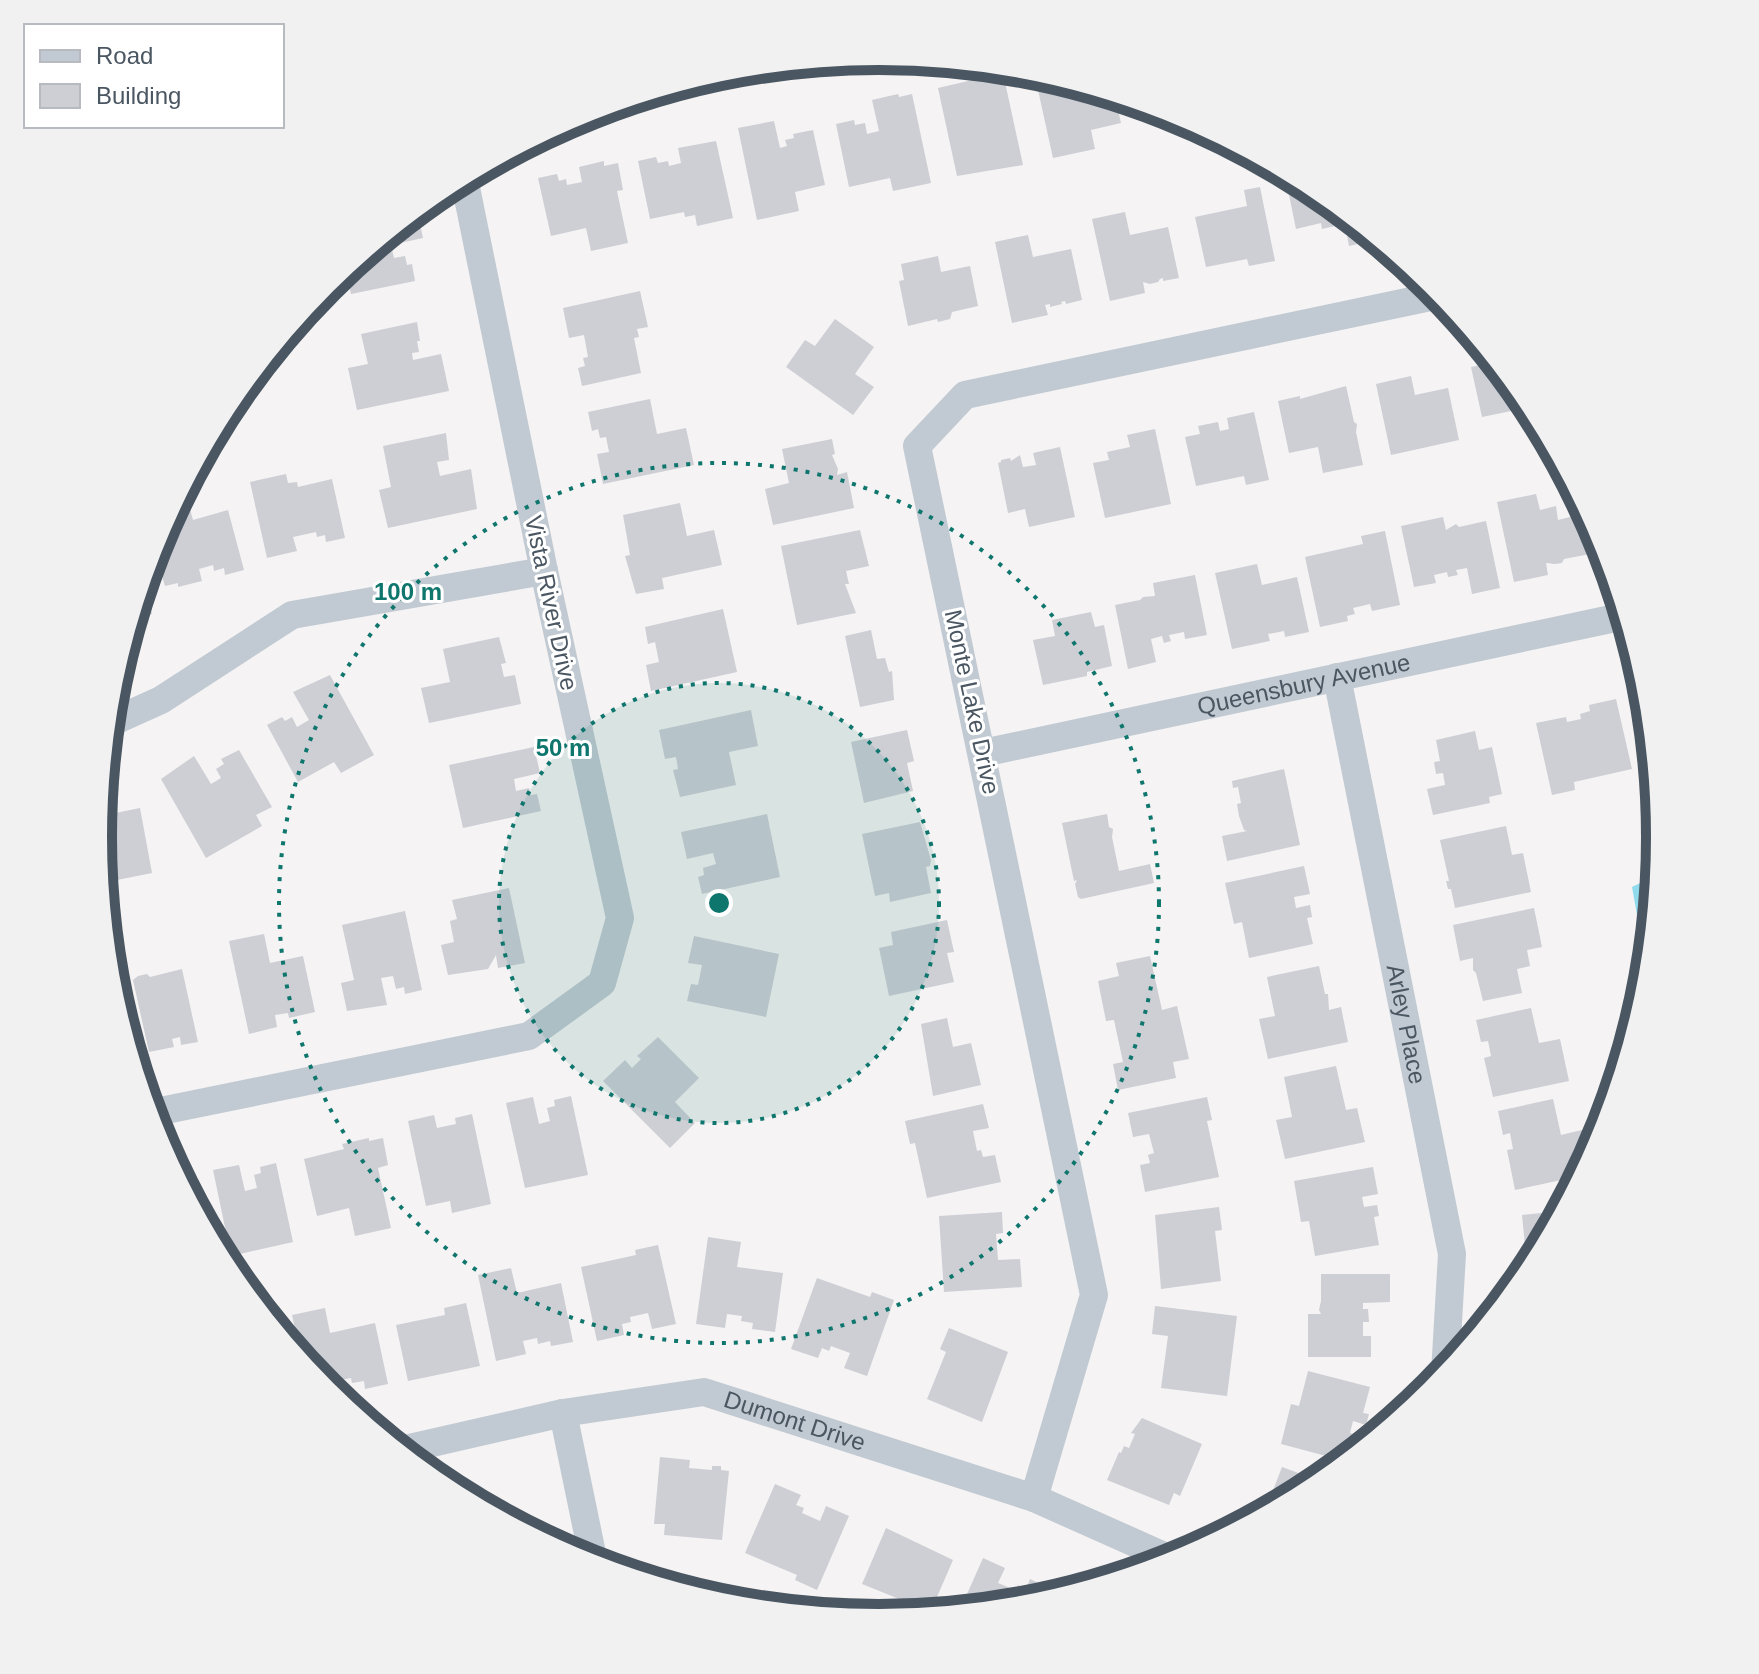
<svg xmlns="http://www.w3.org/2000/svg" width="1759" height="1674" font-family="Helvetica,sans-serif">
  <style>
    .water { fill: #90daee }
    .building { fill: #cdcfd5 }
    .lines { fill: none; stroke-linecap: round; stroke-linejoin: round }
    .minor { stroke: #c1cad2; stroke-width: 28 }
    .ring { fill: none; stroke: #0f766e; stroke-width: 4; stroke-dasharray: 4 8 }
    .labels { text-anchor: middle; stroke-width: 6; stroke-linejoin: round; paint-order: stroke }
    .street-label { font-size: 24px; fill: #4a5661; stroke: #fff }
    .rim { fill: none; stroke: #4a5661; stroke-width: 10 }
    .centre { fill: #0f766e; stroke: #fff; stroke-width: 4 }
    .ring-label { font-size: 24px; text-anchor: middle; font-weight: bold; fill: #0f766e; stroke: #fff; stroke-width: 6; stroke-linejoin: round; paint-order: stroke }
  </style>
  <rect width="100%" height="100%" fill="#f5f3f3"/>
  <path class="water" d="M1657 875 1647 970 1632 887Z"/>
  <path class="building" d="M1034 72 1115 96 1121 123 1091 130 1095 149 1053 158Z
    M1003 73 1023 165 957 176 938 88Z
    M898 94 899 97 912 94 931 183 893 191 890 178 849 187 836 124 854 120 855 125 865 123 867 134 879 131 872 100Z
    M774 121 780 148 787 146 785 140 794 138 793 134 813 130 825 185 795 192 799 211 757 220 738 128Z
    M716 141 733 218 697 226 695 215 685 217 684 212 650 219 638 161 656 157 658 163 668 161 669 166 681 163 678 148Z
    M604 161V166L618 163 623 190 617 191 628 243 591 251 586 228 551 236 538 178 557 174 559 181 566 179 567 185 582 182 579 167Z
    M1295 178 1314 188 1377 240 1349 246 1344 219 1334 221 1335 226 1322 229 1321 223 1296 229 1286 180Z
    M1260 187 1275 261 1249 266 1247 259 1206 267 1195 217 1247 206 1244 190Z
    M417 211 423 238 391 245 394 258 405 256 407 265 412 264 415 281 351 294 346 270Z
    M1125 212 1130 235 1168 227 1179 278 1163 281V278L1160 279 1158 282 1150 284 1143 282 1145 293 1110 301 1092 219Z
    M1028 235 1033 257 1071 249 1082 300 1066 304 1065 301 1061 302 1062 304 1050 307V304L1045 305 1048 315 1012 323 995 242Z
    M938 256 941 272 970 266 978 306 952 312 950 319 938 322 937 319 908 326 899 281 904 280 901 264Z
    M640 291 648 327 637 329 639 337 634 338 641 373 582 386 578 368 585 366 583 358 588 357 584 335 569 338 563 308Z
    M835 319 874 347 855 374 874 387 853 415 786 367 805 340 815 346Z
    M417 322 420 341H417L419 352 412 353 413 360 441 354 449 391 357 410 348 368 368 364 361 334Z
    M1495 362 1529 403 1531 407 1482 417 1471 367Z
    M1411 376 1415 395 1448 388 1459 440 1391 455 1376 384Z
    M1346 386 1354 422 1357 424 1356 432 1363 465 1323 473 1318 447 1289 453 1278 401 1300 396V399Z
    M650 399 657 434 686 428 694 465 603 484 597 454 609 452 606 437 600 438 598 429 592 431 588 412Z
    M1254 412 1269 480 1246 485 1244 476 1196 486 1185 437 1200 434 1198 426 1218 422 1220 431 1229 429 1227 418Z
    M1155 429 1171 504 1105 518 1093 463 1109 460 1107 452 1130 447 1127 435Z
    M446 433 449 460 437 462 440 476 471 469 477 509 388 528 379 490 391 487 383 446Z
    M832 439 835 454 832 455 838 469 837 475 847 472 854 508 773 525 765 489 789 483 782 449Z
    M1060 447 1075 517 1029 527 1025 509 1008 513 998 463 1001 462V460L1010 458 1011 461 1020 455 1023 467 1036 465 1033 453Z
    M286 474 288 483 297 482 298 487 332 479 345 538 326 542 325 535 317 537 316 532 293 537 297 551 267 558 250 482Z
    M183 491H185L193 520 228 510 244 570 225 575 224 568 214 571 213 565 199 569 202 581 178 587V583L165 586 157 559 164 557 159 537Z
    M1536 494 1540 510 1556 506 1558 520 1582 514 1590 554 1564 559 1562 563 1555 564 1546 563 1548 575 1514 582 1497 502Z
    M680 503 687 536 714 530 722 565 662 578 664 589 636 594 625 556 630 555 623 515Z
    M1443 517 1446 530 1456 524 1459 527 1486 521 1500 588 1472 594 1467 568 1456 570 1458 575 1448 577 1447 572 1434 575 1436 583 1414 587 1401 526Z
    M860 530 869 566 846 571 849 584H845L856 613 797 625 781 546Z
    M1385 531 1400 605 1372 611 1370 604 1353 608 1355 614 1347 616 1348 621 1320 627 1305 557 1363 544 1361 536Z
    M1257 564 1262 585 1297 577 1309 632 1285 637 1284 631 1268 634 1270 641 1232 649 1215 573Z
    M1195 575 1207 635 1185 639 1184 632 1169 635 1171 641 1164 643 1162 636 1151 639 1156 662 1128 669 1115 605 1140 600 1143 597 1155 596 1153 583Z
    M144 585 152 614 133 620Z
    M723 609 737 672 651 691 646 665 659 662 655 642 648 644 645 627Z
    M1091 612 1095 627 1104 625 1112 666 1087 672V676L1043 685 1033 640 1055 636 1052 620Z
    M871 630 877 659 885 658 889 672 892 671 894 700 860 707 845 636Z
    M499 637 506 663 501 664 504 677 515 675 521 704 429 723 421 688 450 682 443 649Z
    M330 675 374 755 341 773 334 762 298 782 267 725 282 717 285 721 292 717 297 727 309 720 293 692Z
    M1646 695 1654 767 1644 769 1629 698Z
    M1616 699 1632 769 1574 782 1575 790 1552 795 1536 723 1566 717 1567 722 1581 719 1580 714 1590 711 1589 705Z
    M751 710 758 746 729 752 736 785 680 797 673 770 678 769 676 757 665 759 659 730Z
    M907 730 914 761 907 763 913 791 864 803 851 742Z
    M1475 731 1479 750 1492 747 1502 794 1489 797 1490 803 1433 815 1427 789 1445 785 1443 773 1436 774 1434 762 1440 761 1436 740Z
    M534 747 540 773 514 779 516 791 529 788 531 795 537 794 541 811 463 828 449 765Z
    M239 750 272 807 256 815 262 826 206 858 161 779 194 756 211 784 221 778 216 769 224 764 221 759Z
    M1284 769 1300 845 1227 861 1222 836 1247 831 1244 830 1239 816 1237 804 1241 803 1238 787 1233 788 1232 781Z
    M140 808 152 873 112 881 115 896 105 898 99 837 101 816Z
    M767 814 780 877 702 894 698 877 704 875 703 868 716 864 713 853 687 859 681 832Z
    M1107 814 1109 827 1113 829 1112 837 1119 871 1150 864 1154 883 1081 899 1078 897 1075 884 1077 880 1074 881 1062 823Z
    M920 822 931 860 930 866 926 867 931 893 890 902 889 893 875 896 862 834Z
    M1506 826 1512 855 1523 853 1531 892 1455 908 1451 889H1448L1446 881H1449L1440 840Z
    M1304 866 1310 894 1294 897 1296 908 1310 905 1312 917 1307 918 1313 944 1249 958 1242 922 1234 924 1225 883Z
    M509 888 525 963 498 968 496 955 488 969 448 975 441 945 454 942 450 921 457 919 452 900Z
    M1534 908 1542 947 1527 950 1530 966 1517 969 1522 993 1483 1001 1476 973 1473 970V958L1460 961 1453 925Z
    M405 911 422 990 405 994 404 987 396 989 393 976 381 978 387 1005 347 1011 341 983 354 980 342 925Z
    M947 920 954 952 947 953 954 982 889 996 879 948 893 945 891 932Z
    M264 934 270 963 303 956 315 1012 289 1018 288 1013 275 1015 277 1027 249 1034 229 941Z
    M694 936 779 954 766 1017 687 1001 691 984 698 985 702 965 688 963Z
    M1150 956 1162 1010 1177 1006 1189 1059 1173 1062 1176 1078 1118 1090 1113 1064 1123 1062 1114 1020 1106 1021 1098 981 1119 976 1116 963Z
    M1319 966 1325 994H1328L1329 1010 1341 1007 1348 1042 1268 1059 1259 1019 1275 1016 1267 977Z
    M182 969 198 1042 181 1045 180 1037 172 1039 174 1047 149 1052 133 980 138 976 147 974 150 977Z
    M1531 1008 1539 1043 1560 1039 1569 1081 1493 1097 1484 1058 1491 1056 1488 1041 1481 1042 1476 1020Z
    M947 1018 953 1047 971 1043 981 1085 933 1096 921 1024Z
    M658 1037 699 1078 675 1102 695 1123 670 1148 603 1081 625 1060 632 1068 641 1059 637 1056Z
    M1336 1066 1346 1110 1357 1108 1365 1142 1285 1159 1276 1120 1292 1117 1284 1077Z
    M571 1096 588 1175 525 1188 506 1103 533 1097 539 1124 550 1121 547 1108 555 1106 554 1100Z
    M1207 1097 1212 1120 1207 1121 1219 1177 1145 1192 1140 1165 1150 1163 1148 1155 1154 1153 1149 1134 1133 1137 1128 1113Z
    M1553 1099 1561 1135 1582 1130 1588 1160 1580 1176 1515 1190 1507 1150 1513 1149 1510 1133 1503 1135 1498 1111Z
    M983 1104 989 1128 973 1131 977 1151 981 1150 983 1157 995 1155 1001 1182 927 1198 915 1143 910 1144 905 1121Z
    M472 1114 491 1204 452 1213 450 1201 426 1206 408 1121 434 1115 437 1128 456 1124 455 1118Z
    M369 1138V1141L383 1138 388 1165 378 1168 391 1228 355 1236 349 1208 317 1216 304 1159 344 1149 342 1144Z
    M276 1163 293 1242 231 1256 213 1170 239 1165 245 1191 257 1188 254 1175 261 1173 260 1167Z
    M1373 1167 1378 1194 1362 1197 1364 1207 1377 1205 1379 1216 1374 1217 1379 1245 1315 1256 1309 1221 1301 1222 1294 1181Z
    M1219 1207 1222 1230 1215 1231 1221 1281 1161 1289 1155 1215Z
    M1561 1211 1529 1271 1528 1272 1524 1257 1526 1256 1522 1215Z
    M1002 1212 1003 1233 996 1234 998 1260 1020 1259 1022 1287 944 1292 939 1216Z
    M708 1237 741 1242 737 1267 783 1273 775 1332 752 1329 753 1323 741 1321 742 1316 727 1314 725 1328 696 1324Z
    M658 1245 676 1324 652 1329 648 1313 630 1317 631 1322 622 1324 624 1335 597 1341 581 1267 636 1255 635 1250Z
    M511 1268 517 1293 561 1283 573 1342 551 1346 550 1341 538 1344 537 1338 523 1341 526 1354 496 1361 478 1275Z
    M1321 1274H1390V1302L1363 1303V1309H1368L1369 1322H1363V1336H1371V1357H1308V1314H1321L1319 1310 1321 1301Z
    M817 1278 870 1297 872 1292 894 1300 867 1376 844 1368 850 1353 831 1346 829 1351 822 1348 818 1358 791 1349Z
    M466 1303 480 1366 408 1381 396 1325 445 1315 444 1308Z
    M1155 1306 1237 1316 1227 1396 1161 1388 1168 1336 1152 1334Z
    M325 1308 330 1333 375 1323 388 1384 365 1389 364 1381 352 1383 351 1378 336 1381 339 1394 335 1395 327 1389 301 1357 292 1315Z
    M949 1328 1008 1352 982 1422 927 1399 946 1352 940 1349Z
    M1308 1371 1370 1387 1363 1413 1369 1414 1366 1425 1353 1421 1350 1433 1365 1437 1363 1445 1345 1461 1281 1444 1291 1404 1299 1406Z
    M1142 1418 1202 1444 1180 1496 1174 1493 1169 1505 1107 1480 1119 1452 1121 1453 1124 1446 1129 1448 1135 1434 1131 1433Z
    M660 1457 690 1460 689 1468 712 1470V1466H721V1470L729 1471 722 1540 664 1535 665 1524H654Z
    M1282 1467 1320 1481 1273 1508 1267 1506Z
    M775 1484 801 1495 796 1505 804 1508 802 1513 820 1521 826 1506 849 1516 817 1590 795 1580 797 1575 745 1553Z
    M494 1497 498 1514 474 1501Z
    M886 1528 953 1560 930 1613 917 1614 907 1610 909 1603 862 1584Z
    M983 1558 1005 1568 998 1583 1015 1590 1018 1585 1026 1589 1030 1579 1056 1591 1054 1596 1031 1603 960 1610Z"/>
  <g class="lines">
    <g class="minor">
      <path id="s1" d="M1337 677 1452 1254 1445 1373"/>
      <path d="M110 723 161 700 292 615 544 571"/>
      <path id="s2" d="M983 753 1625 616"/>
      <path d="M151 1113 529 1036 602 983 620 918 544 571 464 178"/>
      <path d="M563 1413 594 1563"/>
      <path id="s3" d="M401 1450 563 1413 704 1392 1034 1498 1173 1560"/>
      <path d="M1034 1498 1094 1295 917 446 965 395 1440 295"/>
    </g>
  </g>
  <circle cx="719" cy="903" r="220" fill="#0f766e" fill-opacity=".12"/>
  <g class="ring">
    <circle cx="719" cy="903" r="220"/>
    <circle cx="719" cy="903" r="440"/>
  </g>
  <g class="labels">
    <g class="street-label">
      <text transform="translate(551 603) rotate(78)" y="8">Vista River Drive</text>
      <text dy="8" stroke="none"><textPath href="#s2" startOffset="328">Queensbury Avenue</textPath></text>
      <text transform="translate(972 702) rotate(78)" y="8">Monte Lake Drive</text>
      <text dy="8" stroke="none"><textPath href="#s1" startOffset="354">Arley Place</textPath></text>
      <text dy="8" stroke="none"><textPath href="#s3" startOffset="404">Dumont Drive</textPath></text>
    </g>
  </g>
  <path d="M0 0H1759V1674H0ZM112 837a767 767 0 1 1 1534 0a767 767 0 1 1-1534 0Z" fill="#f1f1f2" fill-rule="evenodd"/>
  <path class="rim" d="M112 837a767 767 0 1 1 1534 0a767 767 0 1 1-1534 0Z"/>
  <circle cx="719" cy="903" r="12" class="centre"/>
  <g class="ring-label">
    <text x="408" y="600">100 m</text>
    <text x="563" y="756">50 m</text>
  </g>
  <rect x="24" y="24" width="260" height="104" fill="#ffffff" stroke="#b7bbc0" stroke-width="2"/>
  <rect x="40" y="50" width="40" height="12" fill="#c1cad2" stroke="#b7bbc0" stroke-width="2"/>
  <text x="96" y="64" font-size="24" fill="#4a5661">Road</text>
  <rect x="40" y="84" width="40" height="24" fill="#cdcfd5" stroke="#b7bbc0" stroke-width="2"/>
  <text x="96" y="104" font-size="24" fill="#4a5661">Building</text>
</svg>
